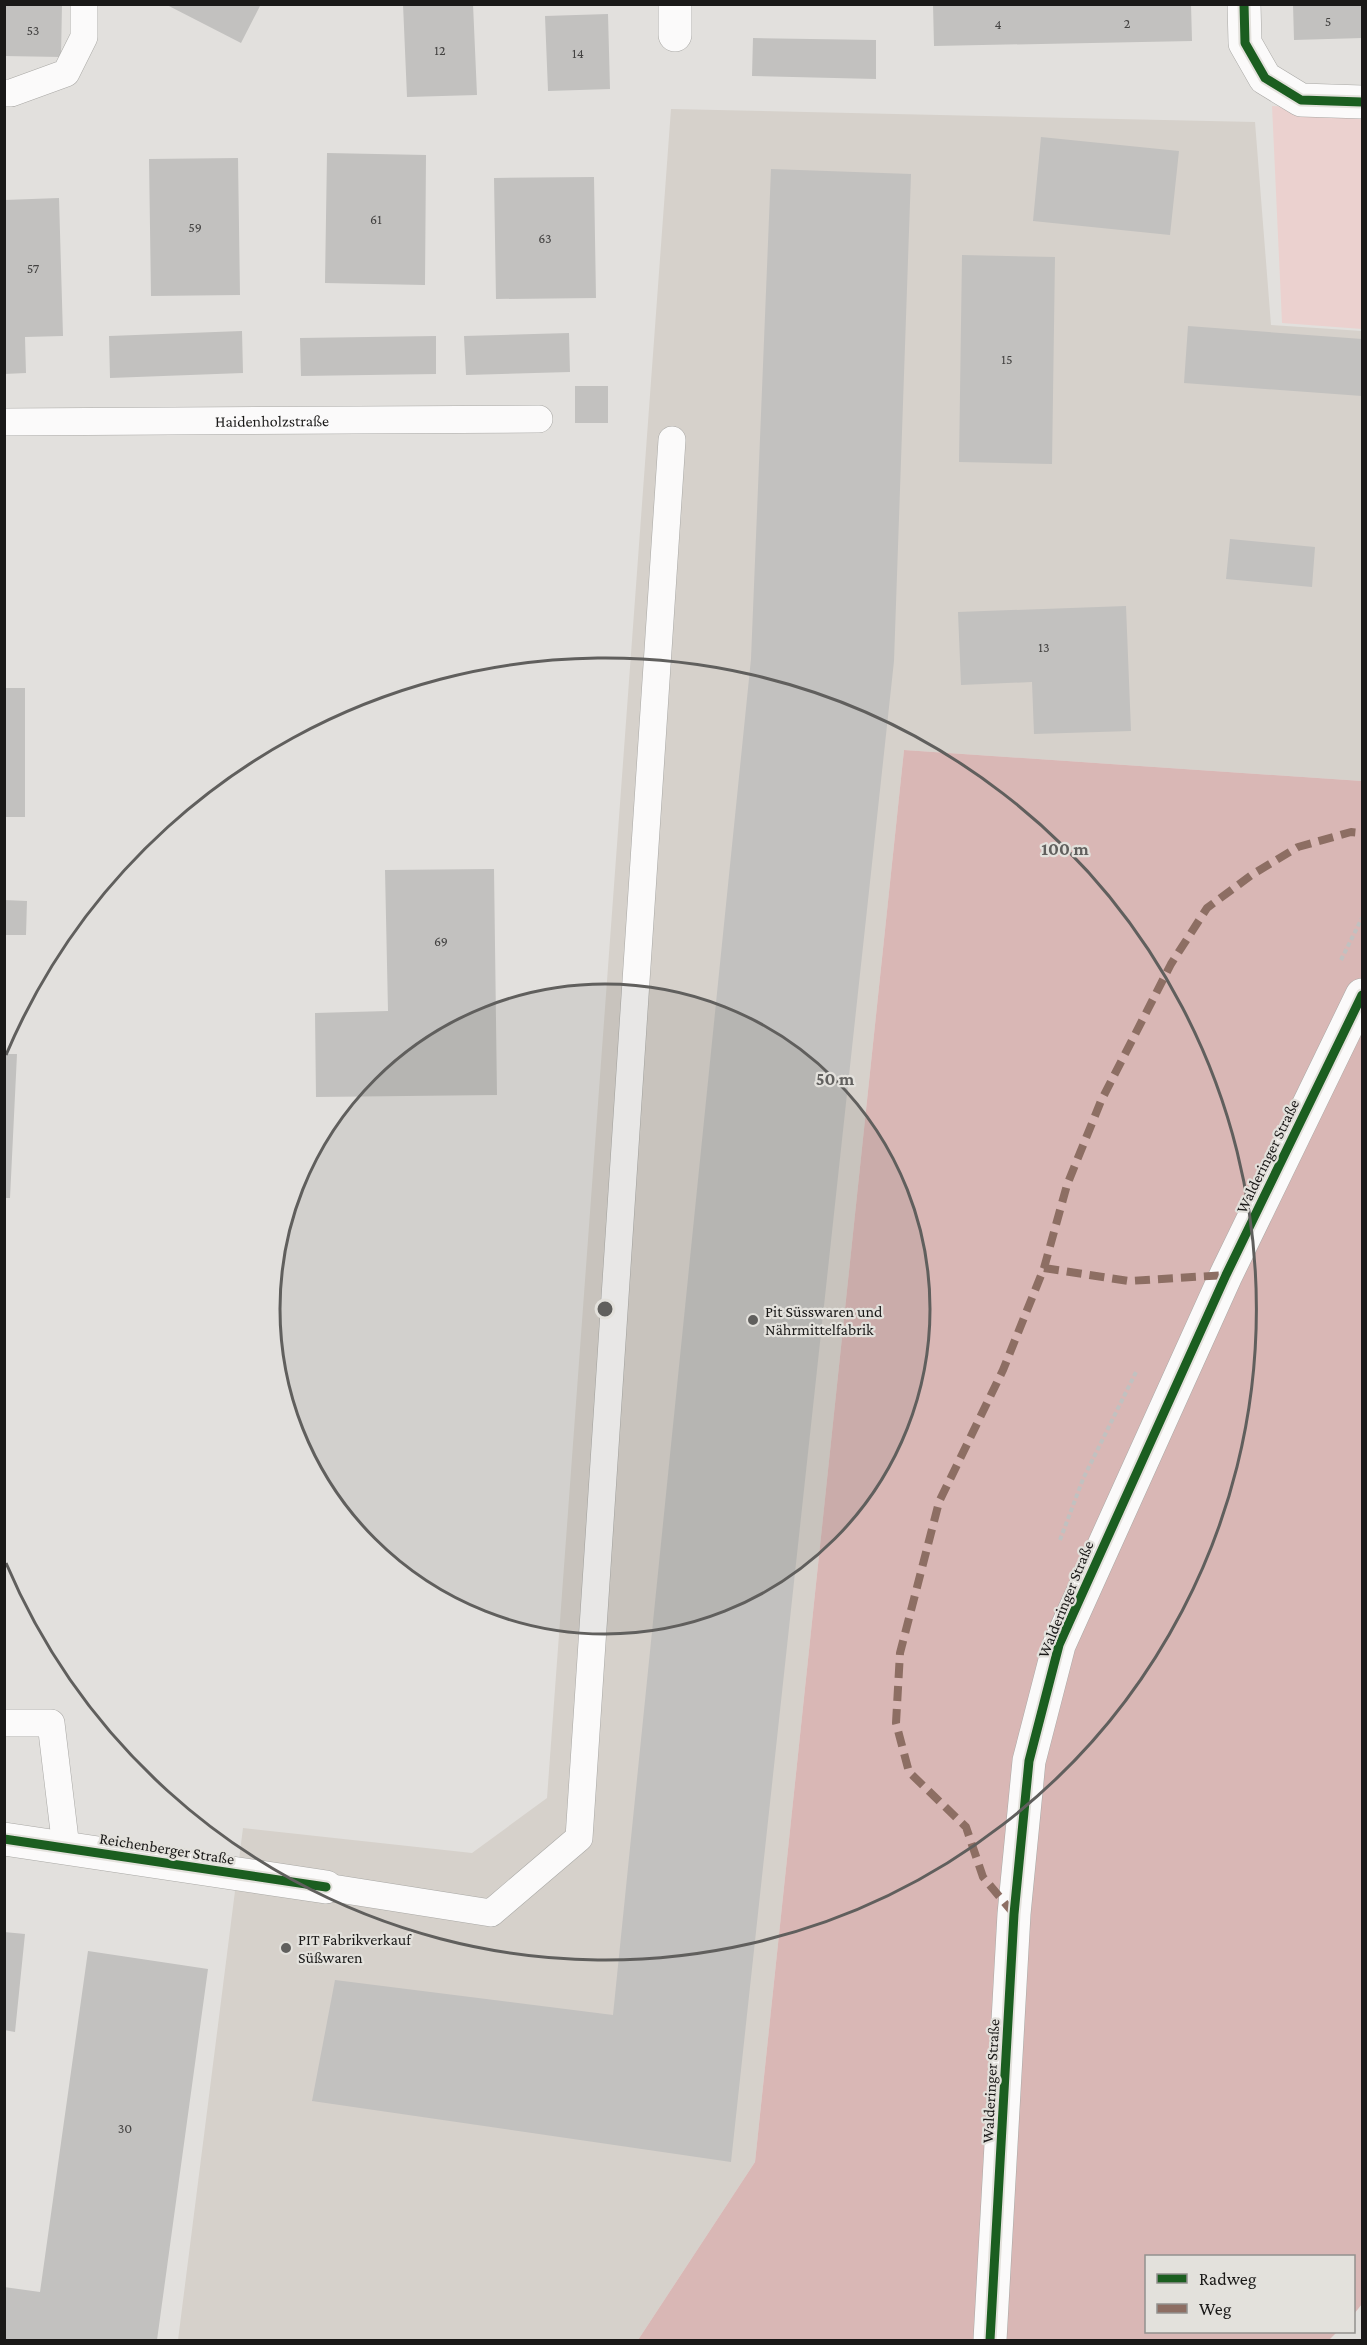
<svg xmlns="http://www.w3.org/2000/svg" width="1367" height="2345" font-family="'Crimson Pro',serif">
  <style>
    .built { fill: #d6d1cb }
    .green { fill: #ebd1cf }
    .forest { fill: #d9b7b5 }
    .building { fill: #c2c1bf }
    .lines { fill: none; stroke-linecap: round; stroke-linejoin: round }
    .service-casing { stroke: #a9a8a5; stroke-width: 28 }
    .minor-casing { stroke: #a9a8a5; stroke-width: 34 }
    .path { stroke: #c1c1c0; stroke-width: 4; stroke-dasharray: 4.5 3; stroke-linecap: butt }
    .service { stroke: #fbfafa; stroke-width: 27 }
    .minor { stroke: #fbfafa; stroke-width: 33 }
    .quiet { stroke: #8d6e63; stroke-width: 8; stroke-dasharray: 15 8; stroke-linecap: butt }
    .cycleway-casing { stroke: #e3e1dc; stroke-width: 13 }
    .cycleway { stroke: #1b5e20; stroke-width: 9 }
    .ring { fill: none; stroke: #605f5d; stroke-width: 3 }
    .poi-dot { fill: #605f5d; stroke: #e3e1dc; stroke-width: 2 }
    .labels { text-anchor: middle; stroke-width: 4.5; stroke-linejoin: round; paint-order: stroke }
    .number-label { font-size: 14px; fill: #444342 }
    .street-label { font-size: 16px; fill: #1a1918; stroke: #e3e1dc }
    .poi-label { font-size: 16px; fill: #1a1918; stroke: #e3e1dc; text-anchor: start }
    .centre { fill: #605f5d; stroke: #e3e1dc; stroke-width: 3 }
    .ring-label { font-size: 18px; text-anchor: middle; font-weight: bold; fill: #605f5d; stroke: #e3e1dc; stroke-width: 4.5; stroke-linejoin: round; paint-order: stroke }
  </style>
  <rect width="100%" height="100%" fill="#e2e0dd"/>
  <path class="built" d="M671 109 1255 122 1271 325 1362 331V781L904 750 755 2162 638 2340H178L243 1828 472 1853 547 1798Z"/>
  <path class="green" d="M1272 106 1362 110V329L1282 323Z"/>
  <path class="forest" d="M904 750 1362 781V2304L1354 2314V2256H1146V2332H1337L1329 2340H638L755 2162Z"/>
  <path class="building" d="M4 4H62L61 57 4 56Z
    M165 4H261L241 43Z
    M403 4H473L477 95 407 97Z
    M933 4H1191L1192 41 934 46Z
    M1293 4H1362V38L1294 40Z
    M608 14 610 89 548 91 545 16Z
    M753 38 876 40V79L752 76Z
    M1041 137 1179 151 1170 235 1033 221Z
    M327 153 426 155 425 285 325 283Z
    M238 158 240 295 151 296 149 159Z
    M771 169 911 174 894 661 731 2162 312 2101 335 1980 613 2015 751 659Z
    M594 177 596 298 496 299 494 178Z
    M59 198 63 336 25 337 26 373 4 374V200Z
    M962 255 1055 257 1052 464 959 462Z
    M1188 326 1362 339V396L1184 383Z
    M242 331 243 373 110 378 109 336Z
    M569 333 570 372 466 375 464 336Z
    M436 336V374L301 376 300 338Z
    M575 386H608V423H575Z
    M1230 539 1315 547 1312 587 1226 579Z
    M1126 606 1131 731 1034 734 1032 682 961 685 958 612Z
    M4 688H25V817H4Z
    M494 869 497 1095 316 1097 315 1013 388 1011 385 870Z
    M4 900 27 901 26 935H4Z
    M4 1054H17L10 1198H4Z
    M4 1932 25 1934 15 2032 4 2030Z
    M88 1951 208 1969 157 2340H4V2287L40 2292Z"/>
  <g class="lines">
    <defs>
      <g id="service">
        <path d="M4 93H11L66 73 84 37V4"/>
        <path id="s1" d="M4 422 539 419"/>
        <path d="M4 1723H51L66 1848"/>
        <path d="M326 1887 491 1913 579 1838 672 440"/>
      </g>
      <path id="minor" d="M675 4V35
        M1244 4 1245 43 1265 78 1301 100 1362 102
        M4 1839 326 1887
        M990 2340 1014 1914 1029 1761 1059 1645 1226 1275 1362 995"/>
    </defs>
    <use href="#service" class="service-casing"/>
    <use href="#minor" class="minor-casing"/>
    <path class="path" d="M1341 960 1362 918
      M1060 1540 1083 1479 1136 1372"/>
    <use href="#service" class="service"/>
    <use href="#minor" class="minor"/>
    <path class="quiet" d="M1044 1268 1129 1281 1226 1275
      M1014 1914 983 1877 966 1827 909 1772 896 1723 900 1653 939 1502 1003 1370 1044 1268 1067 1185 1101 1101 1171 964 1207 908 1253 874 1298 847 1351 832 1362 833"/>
    <defs>
      <path id="cycleway" d="M1244 4 1245 43 1265 78 1301 100 1362 102
        M4 1839 326 1887
        M990 2340 1014 1914 1029 1761 1059 1645 1226 1275 1362 995"/>
    </defs>
    <use href="#cycleway" class="cycleway-casing"/>
    <use href="#cycleway" class="cycleway"/>
  </g>
  <circle cx="605" cy="1309" r="325" fill="#605f5d" fill-opacity=".12"/>
  <g class="ring">
    <circle cx="605" cy="1309" r="325"/>
    <path d="M6 1055A651 651 0 1 1 6 1563"/>
  </g>
  <g class="poi-dot">
    <circle cx="753" cy="1320" r="6"/>
    <circle cx="286" cy="1948" r="6"/>
  </g>
  <g class="labels">
    <g class="number-label">
      <text x="1328" y="26">5</text>
      <text x="1127" y="28">2</text>
      <text x="998" y="29">4</text>
      <text x="33" y="35">53</text>
      <text x="440" y="55">12</text>
      <text x="578" y="58">14</text>
      <text x="376" y="224">61</text>
      <text x="195" y="232">59</text>
      <text x="545" y="243">63</text>
      <text x="33" y="273">57</text>
      <text x="1007" y="364">15</text>
      <text x="1044" y="652">13</text>
      <text x="441" y="946">69</text>
      <text x="125" y="2133">30</text>
    </g>
    <g class="street-label">
      <text dy="6" stroke="none"><textPath href="#s1" startOffset="268">Haidenholzstraße</textPath></text>
      <text transform="translate(1267 1156) rotate(-64)" y="6">Walderinger Straße</text>
      <text transform="translate(1065 1599) rotate(-68)" y="6">Walderinger Straße</text>
      <text transform="translate(167 1848) rotate(9)" y="6">Reichenberger Straße</text>
      <text transform="translate(990 2081) rotate(-87)" y="6">Walderinger Straße</text>
    </g>
    <g class="poi-label">
      <text x="765" y="1317">Pit Süsswaren und<tspan x="765" dy="18">Nährmittelfabrik</tspan></text>
      <text x="298" y="1945">PIT Fabrikverkauf<tspan x="298" dy="18">Süßwaren</tspan></text>
    </g>
  </g>
  <circle cx="605" cy="1309" r="9" class="centre"/>
  <g class="ring-label">
    <text x="1065" y="855">100 m</text>
    <text x="835" y="1085">50 m</text>
  </g>
  <rect width="1367" height="2345" fill="none" stroke="#1a1918" stroke-width="12"/>
  <rect x="1145" y="2255" width="210" height="78" fill="#e3e1dc" stroke="#93918e" stroke-width="1.5"/>
  <rect x="1157" y="2274" width="30" height="9" fill="#1b5e20" stroke="#93918e" stroke-width="1.5"/>
  <text x="1199" y="2285" font-size="18" fill="#1a1918">Radweg</text>
  <rect x="1157" y="2304" width="30" height="9" fill="#8d6e63" stroke="#93918e" stroke-width="1.5"/>
  <text x="1199" y="2315" font-size="18" fill="#1a1918">Weg</text>
</svg>
